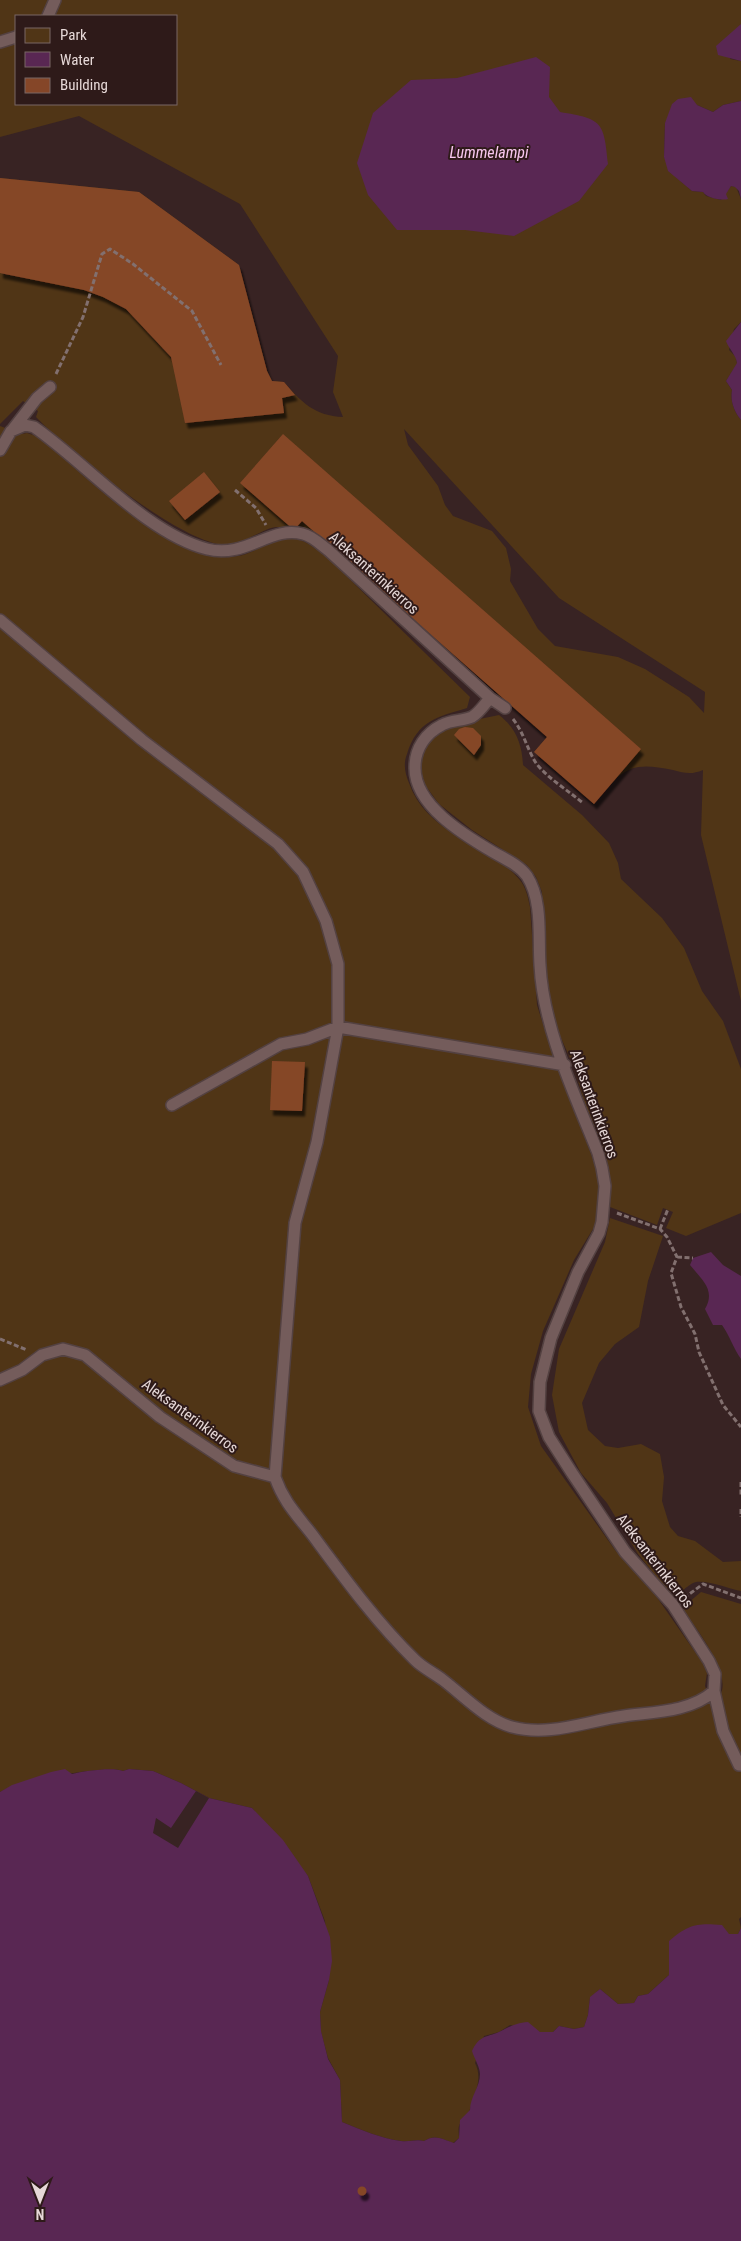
<svg xmlns="http://www.w3.org/2000/svg" width="741" height="2241" font-family="'Roboto Condensed',sans-serif">
  <style>
    .green { fill: #503516; fill-rule: evenodd }
    .water { fill: #592753 }
    .pier { fill: #382323 }
    .building { fill: #854628; filter: url(#shadow) }
    .lines { fill: none; stroke-linecap: round; stroke-linejoin: round }
    .lane-casing { stroke: #534141; stroke-width: 14 }
    .path { stroke: #82706f; stroke-width: 3; stroke-dasharray: 5 2.5; stroke-linecap: butt }
    .lane { stroke: #745c5b; stroke-width: 11 }
    .labels { text-anchor: middle; stroke-width: 4; stroke-linejoin: round; paint-order: stroke }
    .street-label { font-size: 15px; fill: #e6d8d7; stroke: #2e1a19 }
    .water-label { font-size: 16px; font-style: italic; fill: #f8c7ef; stroke: #2e1a19 }
  </style>
  <defs>
    <filter id="shadow"><feDropShadow dx="3" dy="5.5" stdDeviation="1" flood-color="#0009"/></filter>
  </defs>
  <rect width="100%" height="100%" fill="#382323"/>
  <path class="green" d="M0 0H741V24L730 59 741 61V101L723 105 713 112 697 105 665 123 664 157 677 178 692 191 703 192 706 196 721 200 731 186 736 187 741 199V322L734 329 729 350 736 357 737 364 726 381 732 390C730 401 734 411 741 420V1001L701 835 703 770C691 775 685 773 673 770 627 760 622 771 594 804L534 752 547 737 315 533C303 532 290 527 278 527 265 526 243 546 224 545 177 541 70 452 36 417L38 411 23 401 0 424V178L139 192 150 200 239 265 267 371 272 381 284 382C301 402 315 416 343 417L333 392 338 356 240 204 79 116 0 137ZM16 16H176V104H16ZM404 429 559 598 705 692 704 713 689 697 645 669 618 657 555 646 538 629 510 581 511 569 506 548 492 531 453 516 445 505 438 486 408 445Z
    M0 426 22 434 27 433 39 437C81 472 155 546 208 555 221 558 234 558 246 554 262 548 278 537 296 539 308 541 319 552 329 559L470 697 467 708C437 717 417 721 407 754 403 764 405 773 409 783 428 836 485 841 519 879 526 887 528 897 530 907L537 1005 551 1050 591 1154 597 1172 599 1189V1209L596 1224 574 1260 543 1331 531 1374 528 1407 541 1446 615 1550 656 1596 702 1662 707 1673 705 1686 711 1702C713 1700 718 1697 720 1695 733 1674 694 1626 682 1608L701 1592 741 1604V1917L739 1919 741 1928 738 1934 669 1941V1975L648 1994 638 1996 634 2003 618 2004 600 1989 590 1998 588 2015 584 2027 574 2029 559 2026 553 2032H540L510 2025 499 2032 484 2036 475 2063C483 2078 475 2094 470 2109 469 2115 461 2120 459 2126 458 2129 459 2135 459 2138L453 2143C442 2139 435 2134 424 2141 416 2139 410 2142 401 2141 380 2138 362 2130 342 2122L340 2080 328 2058 321 2032 320 2012 329 1980 325 1921 308 1876 252 1808 209 1798 181 1783 153 1771 129 1769 123 1771C107 1765 33 1779 14 1785 9 1787 5 1790 0 1792Z
    M499 715C516 728 522 744 523 765L582 815 609 843 618 863 621 879 662 918 684 948 702 991 723 1021 741 1069V1213L686 1236 666 1228 673 1212 663 1208 657 1225 610 1207 609 1172 602 1144 587 1110 573 1065 550 1013 543 932 542 892 536 877 527 865 472 830 439 804 425 785 420 767 424 748 439 732 475 720Z
    M610 1218 663 1236 648 1281 639 1327 615 1344 599 1363 582 1403 588 1430 605 1446 618 1448 641 1444 660 1454 664 1477 662 1501 670 1527 678 1536 695 1541 723 1562 741 1561V1591C730 1589 703 1578 693 1583 686 1587 681 1593 672 1596L638 1554 607 1503 581 1473 559 1432 552 1395 559 1349 605 1242Z"/>
  <path class="water" d="M741 24V61L718 55 716 46Z
    M536 57 550 67 549 97 560 112C602 119 604 121 608 164L579 201 514 236 465 230H397L368 195 357 163 373 113 411 80 457 78Z
    M691 97 697 105 713 112 723 105 741 101V199L739 191 735 187 731 186 726 194 728 199C721 201 707 198 703 192L692 191 668 171 664 157 665 123 672 104 678 99Z
    M741 322V420C734 411 730 401 732 390L726 381 737 363C736 355 729 349 726 341Z
    M711 1252 723 1265 741 1276V1359C733 1348 730 1336 722 1325H713L705 1309C716 1290 702 1280 690 1265L693 1258Z
    M65 1769 72 1774C84 1771 113 1767 123 1771L129 1769 153 1771 181 1783 209 1798 252 1808 283 1840 308 1876 330 1937 332 1961 329 1980 320 2012 321 2031 328 2059 340 2080 342 2122C362 2130 380 2138 401 2141 410 2142 416 2139 424 2141 435 2134 442 2139 454 2143L459 2138 460 2120 470 2110C470 2097 480 2087 480 2074 480 2067 474 2058 472 2051 480 2034 487 2038 501 2031 511 2026 516 2023 528 2022L540 2032H553L559 2026 574 2029 584 2027 588 2015 590 1997 600 1989 618 2004 634 2003 638 1996 648 1994 669 1975V1941C689 1924 697 1923 722 1925L729 1934H738L741 1928V2241H0V1792L12 1785 51 1772Z"/>
  <path class="pier" d="M196 1791 209 1798 178 1848 153 1833 156 1818 171 1828Z"/>
  <path class="building" d="M0 178 139 192 239 265 267 371 272 381 284 382 295 395 282 398 284 413 185 423 171 357 126 309 103 297 84 290 0 273Z
    M283 434 641 749 594 804 534 752 547 737 302 521 294 530 240 483Z
    M204 472 220 492 185 520 169 501Z
    M465 727 473 728 481 736V745L474 755 454 735 459 729Z
    M272 1061 305 1062 302 1111 270 1110Z
    M357.5 2191a4.5 4.5 0 1 1 9 0a4.5 4.5 0 1 1-9 0Z"/>
  <g class="lines">
    <defs>
      <path id="lane" d="M48 16 55 0
        M0 42 16 37
        M13 429 37 398 50 387
        M0 450 11 431 25 425 34 427C86 463 147 534 207 549 246 559 271 525 303 534 312 536 320 544 328 550L490 698 505 708
        M0 620 142 740 278 844 303 872 326 921 338 964V1027L317 1142 295 1223 275 1477
        M172 1105 281 1044 307 1039 338 1027 565 1065
        M0 1380 22 1370 42 1355 63 1349 85 1355 160 1417 234 1466 275 1477C284 1503 298 1516 314 1537 345 1579 377 1623 415 1660 423 1668 434 1673 443 1680 464 1696 486 1720 512 1727 550 1737 586 1721 624 1716 653 1712 691 1712 714 1691L715 1674 709 1661 673 1605 625 1552 572 1473 549 1437 539 1411 540 1382 551 1338 578 1272 599 1233 602 1222 605 1186 602 1168 598 1153C575 1095 543 1028 540 965 538 937 543 901 527 876 519 865 505 859 493 852 464 835 414 805 415 767 415 748 426 733 442 725 451 720 463 721 472 717 479 713 485 704 490 698
        M714 1691 723 1731 739 1765H741"/>
    </defs>
    <use href="#lane" class="lane-casing"/>
    <path class="path" d="M56 374 83 317 102 254 110 249 133 264 192 311 221 365
      M235 490 256 508 266 525
      M513 719C524 733 527 749 536 763 546 777 570 792 583 803
      M617 1213 660 1229 667 1237 677 1257 671 1273 681 1307 695 1334 699 1352 723 1405 741 1427
      M660 1229 668 1209
      M677 1257 693 1258
      M0 1339 27 1350
      M741 1482V1495
      M741 1509V1517
      M684 1598 703 1584 741 1598"/>
    <use href="#lane" class="lane"/>
  </g>
  <g class="labels">
    <g class="street-label">
      <text transform="translate(374 573) rotate(42)" y="5">Aleksanterinkierros</text>
      <text transform="translate(594 1104) rotate(70)" y="5">Aleksanterinkierros</text>
      <text transform="translate(190 1416) rotate(36)" y="5">Aleksanterinkierros</text>
      <text transform="translate(655 1561) rotate(52)" y="5">Aleksanterinkierros</text>
    </g>
    <g class="water-label">
      <text x="489" y="158">Lummelampi</text>
    </g>
  </g>
  <rect x="15" y="15" width="162" height="90" fill="#2e1a19" stroke="#786665"/>
  <rect x="25" y="28" width="25" height="15" fill="#503516" stroke="#786665"/>
  <text x="60" y="40" font-size="15" fill="#e6d8d7">Park</text>
  <rect x="25" y="52" width="25" height="15" fill="#592753" stroke="#786665"/>
  <text x="60" y="65" font-size="15" fill="#e6d8d7">Water</text>
  <rect x="25" y="78" width="25" height="15" fill="#854628" stroke="#786665"/>
  <text x="60" y="90" font-size="15" fill="#e6d8d7">Building</text>
  <g transform="translate(40 2201) rotate(180)" stroke="#2e1a19" stroke-width="4" paint-order="stroke">
  <path d="M0-4L9 19L0 12L-9 19Z" fill="#e6d8d7"/>
  <text y="-8" font-size="14" font-weight="bold" text-anchor="middle" fill="#e6d8d7">N</text>
  </g>
</svg>
